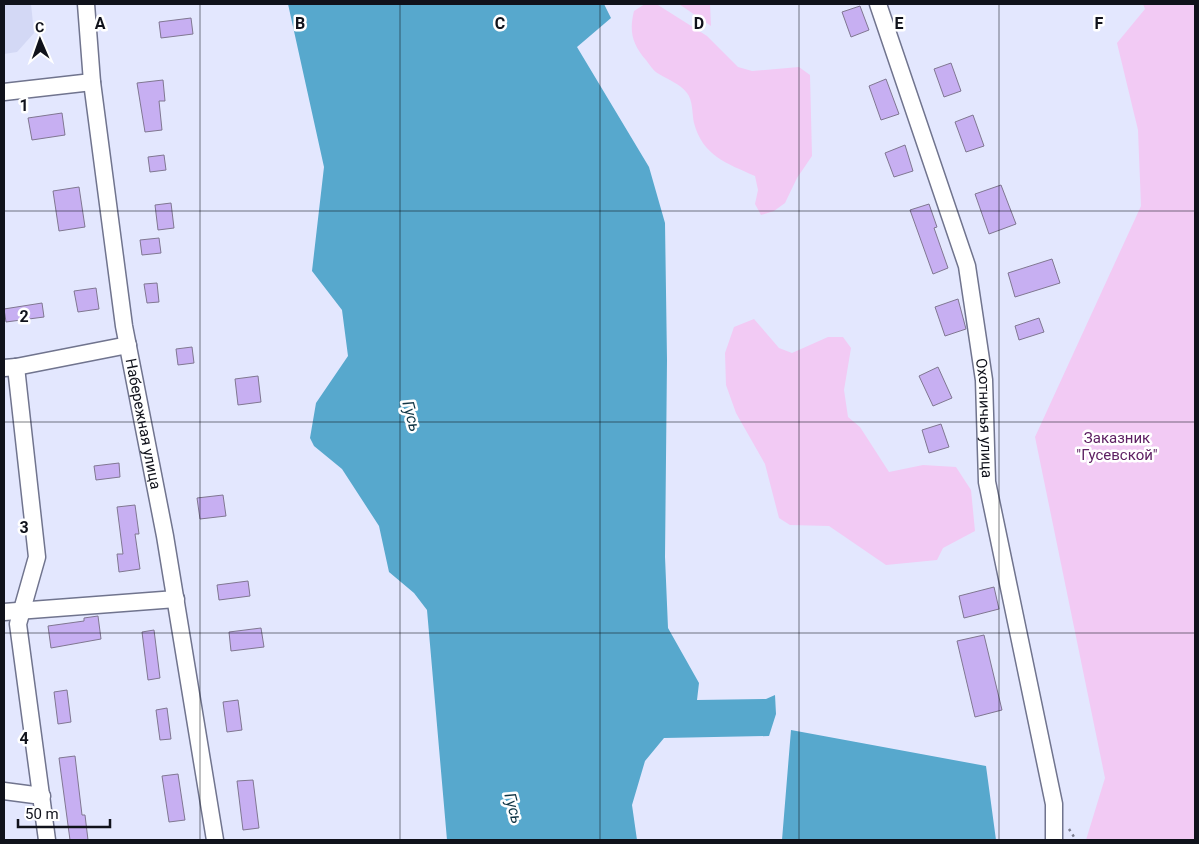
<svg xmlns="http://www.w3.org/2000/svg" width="1199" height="844" font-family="Roboto,sans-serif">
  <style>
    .built { fill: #d3d8f5 }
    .green { fill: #f2caf4 }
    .water { fill: #57a8cd }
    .building { fill: #c7aff2; stroke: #807791 }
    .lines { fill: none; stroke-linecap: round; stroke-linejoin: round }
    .minor-casing { stroke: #70748e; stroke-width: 19 }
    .path { stroke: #7c7f90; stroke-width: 2.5; stroke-dasharray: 2.5 4; stroke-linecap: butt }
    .minor { stroke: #fff; stroke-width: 16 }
    .grid { fill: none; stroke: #10121b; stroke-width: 1; stroke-opacity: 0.55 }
    .labels { text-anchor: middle; stroke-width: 5; stroke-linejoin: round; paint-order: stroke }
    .street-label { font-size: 15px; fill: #10121b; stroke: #fff }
    .park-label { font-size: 15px; fill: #5e2163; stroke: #fff }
    .water-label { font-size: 16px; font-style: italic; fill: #113646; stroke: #fff }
    .grid-label { font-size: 16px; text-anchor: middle; font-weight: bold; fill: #10121b; stroke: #fff; stroke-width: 5; stroke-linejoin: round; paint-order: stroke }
  </style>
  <rect width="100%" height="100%" fill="#e3e7fe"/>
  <path class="built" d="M4 4H31L34 33 17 52 4 54Z"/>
  <path class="green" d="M645 4 658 5 707 36 738 67 752 71 799 67 810 75 812 156 797 178 785 203 774 211 761 215 755 204 758 190 755 176C726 163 703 156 694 123 692 114 693 100 687 93 680 84 669 80 659 74 653 71 650 65 646 60 632 44 629 31 634 11Z
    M679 4H710L711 26Z
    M1143 4H1195V840H1086L1105 778 1035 437 1141 206 1138 130 1117 43 1145 9Z
    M754 319 779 348 792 353 828 337H843L851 348 844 390 848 417 860 427 889 472 923 465 956 467 971 490 975 531 943 548 937 560 886 565 829 526 790 525 779 518 765 464 736 413 726 385 725 353 734 327Z"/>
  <path class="water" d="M288 4H604L611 18 577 47 649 167 665 223 667 360 665 557 668 628 699 683 697 700 766 699 775 695 776 714 769 736 664 738 645 761 632 805 637 840H447L427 610 414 593 389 572 379 526 342 469 314 446 310 438 316 403 348 356 342 310 312 271 324 167Z
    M791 730 986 766 996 840H782Z"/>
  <path class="building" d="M860 6 869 30 851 37 842 12Z
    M191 18 193 34 161 38 159 22Z
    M951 63 961 91 944 97 934 69Z
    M886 79 899 114 881 120 869 86Z
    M163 80 165 101H159L162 130 145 132 137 83Z
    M62 113 65 135 32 140 28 118Z
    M973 115 984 146 966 152 955 122Z
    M905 145 913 171 894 177 885 153Z
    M164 155 166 170 150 172 148 157Z
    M1001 185 1016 224 989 234 975 194Z
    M79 187 85 227 59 231 53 191Z
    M171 203 174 228 158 230 155 205Z
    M929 204 937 227 934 228 948 268 933 274 910 210Z
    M159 238 161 253 142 255 140 240Z
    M1052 259 1060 283 1015 297 1008 273Z
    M157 283 159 302 147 303 144 284Z
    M96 288 99 309 78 312 74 291Z
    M958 299 966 329 945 336 935 307Z
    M42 303 44 317 6 322 4 309Z
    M1039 318 1044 332 1019 340 1015 326Z
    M192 347 194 363 178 365 176 349Z
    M938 367 952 398 933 406 919 376Z
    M258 376 261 402 238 405 235 379Z
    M941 424 949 447 929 453 922 430Z
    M119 463 120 477 96 480 94 466Z
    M223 495 226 516 200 519 197 498Z
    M135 505 139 534H135L140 569 119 572 117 554H123L117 507Z
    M248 581 250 596 219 600 217 585Z
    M994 587 999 609 964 618 959 596Z
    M98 616 101 639 51 648 48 626 84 621V618Z
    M261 628 264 647 231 651 229 632Z
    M154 630 160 678 148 680 142 632Z
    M984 635 1002 710 975 717 957 641Z
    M67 690 71 722 58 724 54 692Z
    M238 700 242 730 227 732 223 702Z
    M167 708 171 739 160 740 156 710Z
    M75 756 82 815H85L88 840H70L59 758Z
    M178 774 185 820 169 822 162 776Z
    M253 780 259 828 243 830 237 781Z"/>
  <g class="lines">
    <defs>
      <g id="minor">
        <path id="s1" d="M86 4 92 82 124 326 165 536 215 840"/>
        <path id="s2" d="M878 4 967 266 984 380 987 482 1054 804V840"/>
        <path d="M4 92 92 82"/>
        <path d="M16 367 37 557 18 624 47 840"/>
        <path d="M4 368 16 367 128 345"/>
        <path d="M4 612 176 599"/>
        <path d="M4 791 42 796"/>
      </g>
    </defs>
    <use href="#minor" class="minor-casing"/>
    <path class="path" d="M1069 829 1076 840"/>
    <use href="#minor" class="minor"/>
  </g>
  <path class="grid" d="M200 4V840M400 4V840M600 4V840M799 4V840M999 4V840M4 211H1195M4 422H1195M4 633H1195"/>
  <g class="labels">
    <g class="street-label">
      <text dy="5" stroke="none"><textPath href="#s2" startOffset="430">Охотничья улица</textPath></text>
      <text dy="5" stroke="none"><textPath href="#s1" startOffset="424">Набережная улица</textPath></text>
    </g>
    <g class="park-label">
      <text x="1117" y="443">Заказник<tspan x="1117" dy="17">"Гусевской"</tspan></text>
    </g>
    <g class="water-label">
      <text transform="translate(412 416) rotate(75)" y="6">Гусь</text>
      <text transform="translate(514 808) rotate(75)" y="6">Гусь</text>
    </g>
  </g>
  <g class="grid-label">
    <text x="100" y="29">A</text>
    <text x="300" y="29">B</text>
    <text x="500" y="29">C</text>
    <text x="699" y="29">D</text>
    <text x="899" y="29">E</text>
    <text x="1099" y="29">F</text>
    <text x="24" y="111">1</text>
    <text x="24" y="322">2</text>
    <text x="24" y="533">3</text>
    <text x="24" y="744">4</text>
  </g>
  <rect width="1199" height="844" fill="none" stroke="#10121b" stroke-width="10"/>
  <g transform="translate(40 40) rotate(358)" stroke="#ffffff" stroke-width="4" paint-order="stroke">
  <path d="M0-4L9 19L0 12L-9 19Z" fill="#10121b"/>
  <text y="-8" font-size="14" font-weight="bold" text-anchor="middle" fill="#10121b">С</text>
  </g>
  <path d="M18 819v8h92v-8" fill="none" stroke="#10121b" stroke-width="2.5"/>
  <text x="25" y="819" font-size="15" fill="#10121b" stroke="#ffffff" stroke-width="4" paint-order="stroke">50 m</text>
</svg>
